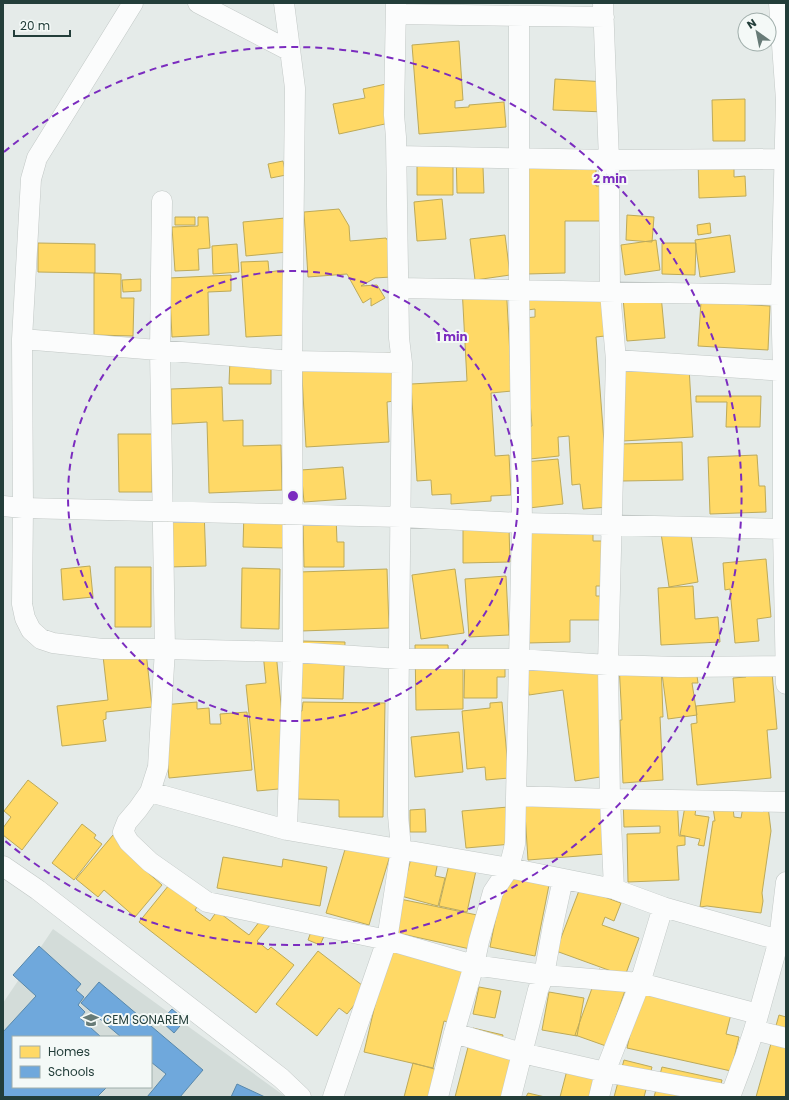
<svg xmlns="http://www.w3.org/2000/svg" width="789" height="1100" font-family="Poppins,sans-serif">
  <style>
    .built { fill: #d3dcd9; fill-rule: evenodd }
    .homes { fill: #ffd966; stroke: #bdaa59 }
    .schools { fill: #6fa8dc; stroke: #5888ab }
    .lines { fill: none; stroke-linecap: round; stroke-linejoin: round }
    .street-casing { stroke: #c2c8c6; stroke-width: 21 }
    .street { stroke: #fbfcfc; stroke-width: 20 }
    .ring { fill: none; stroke: #7b2cbf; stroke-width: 2; stroke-dasharray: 7 5 }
    .labels { text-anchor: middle; stroke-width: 4; stroke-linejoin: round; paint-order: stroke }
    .poi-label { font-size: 12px; fill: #233e3a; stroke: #f4f9f7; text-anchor: start }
    .centre { fill: #7b2cbf; stroke: #f4f9f7; stroke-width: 2 }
    .ring-label { font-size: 12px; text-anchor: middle; font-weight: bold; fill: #7b2cbf; stroke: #f4f9f7; stroke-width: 4; stroke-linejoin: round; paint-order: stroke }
  </style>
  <rect width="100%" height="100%" fill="#e5ebe9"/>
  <path class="built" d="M53 929 286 1097H3V1003ZM13 1037H151V1087H13Z"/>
  <path class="homes" d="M459 41 463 100 455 101V108L469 107V105L504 102 506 127 419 134 412 45Z
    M555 79 607 82 605 112 553 110Z
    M386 84 394 122 339 134 333 104 365 98 363 89Z
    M745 99V141H713L712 100Z
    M453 149V195H417V150Z
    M456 151 483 167 484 193H457Z
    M527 157H596V186H602V221H565V273L527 274Z
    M734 158V177L745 176 746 196 699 198 698 159Z
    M283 161 286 175 271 178 268 164Z
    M442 199 446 239 417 241 414 202Z
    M339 209 349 226 350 241 386 238 389 243 391 277 375 278 361 286 377 285 385 298 371 306V298L363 303 347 274 308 277 304 212Z
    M627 215 654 217 652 242 626 240Z
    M175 217H195V225H175Z
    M198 217H208L210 248 198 249 199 270 175 271 172 227 198 226Z
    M285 218 288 252 246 256 243 222Z
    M710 223 711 233 698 235 697 225Z
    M505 235 510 275 475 280 470 239Z
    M730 235 735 272 700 277 695 240Z
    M656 240 660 270 625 275 621 245Z
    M38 243 95 244V273L38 272Z
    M662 243H696L695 275 662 274Z
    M237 244 239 272 213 274 212 246Z
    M268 261 269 272 283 270 287 335 246 337 241 262Z
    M94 273 121 274V298H134L133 336 94 335Z
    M231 275V291L208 292 209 335 172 337 169 278Z
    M141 279V291L123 292 122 280Z
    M506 284 512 391 491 393 495 456 509 455 511 495 491 496V501L451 504V494L432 495 431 480 417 481 411 384 467 381 462 287Z
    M601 285 605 336 596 337 609 507 583 509 580 484 572 485 569 436 558 437 559 456 530 459 528 427 532 426 523 318 535 317V309L527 310 525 291Z
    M661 295 665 338 627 341 623 298Z
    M701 302 770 306 768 350 698 346Z
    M391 353 394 401 387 402 389 442 306 447 301 359Z
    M271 356V384H229L230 359Z
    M689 367 693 437 623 441 619 371Z
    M222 387 223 421 243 420V446L281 445 282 490 209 493 207 422 172 424 171 389Z
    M696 396H761L760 427H726L727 402H696Z
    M118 434H152V492H119Z
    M682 442 683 480 622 481V444Z
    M757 455 759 486H765L766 512 710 514 708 457Z
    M558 459 563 504 529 508 524 462Z
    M343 467 346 499 304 502 301 470Z
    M204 509 206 566 169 567 167 510Z
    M244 511 285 524V548L243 547Z
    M303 516H336L337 542H344V567H304Z
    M527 522 593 527V541H605V586H596V596H602V620H570V642L527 643Z
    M509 528 510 562 463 563V529Z
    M690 528 698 582 669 587 661 533Z
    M766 559 771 617 757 619 759 641 735 643 730 589 725 590 723 563Z
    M90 566 93 597 63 600 61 569Z
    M115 567H151V627H115Z
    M242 568 280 569 279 629 241 628Z
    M387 569 389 628 301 631 299 572Z
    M455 569 464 633 421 639 412 575Z
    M506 576 509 635 469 637 465 579Z
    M693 586 695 619 718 617 720 642 661 645 658 588Z
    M301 641 345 642 343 699 300 698Z
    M145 642 152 707 106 712V719L103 720 106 741 62 746 57 706 108 700 102 647Z
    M275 642 289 788 257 791 246 685 266 683 262 643Z
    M415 645H448L449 663H463V709L416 710Z
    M465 654H505V677H497V698H464Z
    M599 655 613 775 575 781 563 690 529 695 525 664Z
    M695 661 698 683H692L697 715 668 719 661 666Z
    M771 661 777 729 767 730 771 778 697 785 691 724 697 723 696 706 735 702 733 678 746 677 745 664Z
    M661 662 663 717H660L663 780 623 783 620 720H622L619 664Z
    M197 702V709L209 708 210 724H221L220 714 247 712 252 770 169 778 162 705Z
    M303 702 385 703 383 817H339V800L297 799 299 711H302Z
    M502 702 509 778 486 780 485 767 467 769 462 711 490 708V703Z
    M459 732 463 772 415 777 411 737Z
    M28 780 58 803 22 850 3 835V828L11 817 4 811Z
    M600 793 605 854 528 860 524 798Z
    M677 795 679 836H685V845L677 846 679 880 628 882 627 834 660 833V826L624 827 623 797Z
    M732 798 734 817 741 818 744 801 767 798 771 831 762 893 763 901 761 913 707 906 700 907 713 821H715L712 801Z
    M685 806 696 808 695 815 709 817 704 846 698 845 700 839 680 835Z
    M508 807 512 844 466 848 462 811Z
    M425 809 426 832H410V810Z
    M82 824 96 835 94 838 102 844 74 880 52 863Z
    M113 835 142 860 138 864 162 885 135 917 104 890 98 897 76 879Z
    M349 836 392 849 369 925 326 913Z
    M413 851 439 857 435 876 445 878 438 906 401 896Z
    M223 857 282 867 283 859 327 867 320 906 217 888Z
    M450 860 477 866 467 912 439 906Z
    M504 876 549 885 535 956 490 947Z
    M169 885 197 907 195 910 210 921 217 911 249 935 267 912 275 919 257 941 268 950 271 947 294 965 256 1013 139 922Z
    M580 888 621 903 614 921 605 917 602 925 639 938 625 976 556 951Z
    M400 899 477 915 470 949 393 932Z
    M312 929 325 934 320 945 308 940Z
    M390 941 465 963 451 1023 444 1021 433 1068 364 1052Z
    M318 951 367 989 347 1014 339 1008 317 1036 276 1004Z
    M599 969 629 979 606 1046 575 1035Z
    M642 982 734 1002 726 1034 739 1037 731 1071 627 1048Z
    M479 987 501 991 495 1018 473 1014Z
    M549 992 584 998 577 1036 542 1030Z
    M779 1015 786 1017V1097H756Z
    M473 1028 503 1035 500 1047 518 1052 505 1097H455Z
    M571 1055 605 1064 597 1097H560Z
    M624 1060 652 1067 644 1097H614Z
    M413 1063 445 1072 438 1097H404Z
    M662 1067 722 1080 718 1097H654Z
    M528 1093 545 1097H526Z"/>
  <path class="schools" d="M39 946 81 984 76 990 84 997 78 1005 85 1012 80 1018 101 1037H13V1087H107L97 1097H3V1032L36 996 13 975Z
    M99 982 203 1070 180 1097H147L166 1074 151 1062V1037H121L81 1003Z
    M172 1009 185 1020 174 1033 161 1021Z
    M237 1084 265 1097H231Z"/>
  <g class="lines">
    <defs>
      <path id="street" d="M133 3 37 158 31 179 22 339 23 508 401 517 522 523 783 529
        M198 3 290 51
        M284 3 295 88 292 361 293 652 287 830
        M603 3 609 160 610 292 616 360 608 665 610 799 614 889
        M779 3 786 100 783 221
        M396 14 604 17
        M397 156 609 160 784 159
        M162 201 160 350 165 649 158 767 150 792 138 809 127 822 123 832 129 842 150 862 207 902 387 940 474 965 544 975 640 983 758 1014
        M786 222 783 221 781 295 783 370V529L786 684
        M399 288 781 295
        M22 339 292 361 402 363
        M616 360 786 371
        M3 506 23 508 22 604 25 618 31 630 41 639 53 643 102 649H165L293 652 400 659H519L608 665 679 667 785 666
        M150 792 287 830 509 868 614 889 663 907 640 983 605 1072 599 1097
        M517 796 610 799 786 802
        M3 866 38 890 281 1078 301 1097
        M663 907 779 940
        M754 1030 786 1038
        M454 1033 522 1053 605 1072 730 1095
        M333 1097 387 940 401 849 398 815V744L402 363 399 338 396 137 394 115 396 3
        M438 1097 454 1033 474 965 479 941 493 892 509 868 515 844 522 523 519 290V16
        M511 1097 538 990 544 975 553 925 563 879
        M730 1097 745 1057 754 1030 779 940 786 882"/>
    </defs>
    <use href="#street" class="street-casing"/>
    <use href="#street" class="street"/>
  </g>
  <g class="ring">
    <circle cx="293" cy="496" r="225"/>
    <path d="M4 152A449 449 0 1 1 4 840"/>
  </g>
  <defs>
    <symbol id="school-bare" viewBox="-9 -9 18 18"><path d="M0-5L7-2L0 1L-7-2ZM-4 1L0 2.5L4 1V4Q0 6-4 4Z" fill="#677b77" stroke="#f4f9f7" stroke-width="2.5" paint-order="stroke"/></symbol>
  </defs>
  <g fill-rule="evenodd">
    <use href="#school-bare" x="80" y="1009" width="22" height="22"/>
  </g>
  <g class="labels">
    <g class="poi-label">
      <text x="103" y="1024">CEM SONAREM</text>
    </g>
  </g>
  <circle cx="293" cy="496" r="6" class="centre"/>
  <g class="ring-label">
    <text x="610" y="183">2 min</text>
    <text x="452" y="341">1 min</text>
  </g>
  <rect width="789" height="1100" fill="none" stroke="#233e3a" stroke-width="8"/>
  <rect x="12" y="1036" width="140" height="52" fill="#f4f9f7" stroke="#a0aeab"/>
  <rect x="20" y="1046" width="20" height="12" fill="#ffd966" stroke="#a0aeab"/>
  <text x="48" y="1056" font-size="12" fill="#233e3a">Homes</text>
  <rect x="20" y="1066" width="20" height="12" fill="#6fa8dc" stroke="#a0aeab"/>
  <text x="48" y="1076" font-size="12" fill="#233e3a">Schools</text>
  <g transform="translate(757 32) rotate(327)"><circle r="19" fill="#f4f9f7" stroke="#a0aeab"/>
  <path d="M0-3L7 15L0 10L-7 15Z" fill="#677b77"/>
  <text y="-6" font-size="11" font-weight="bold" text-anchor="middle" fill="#233e3a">N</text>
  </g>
  <path d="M14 30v6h56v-6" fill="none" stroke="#233e3a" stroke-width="2"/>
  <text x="20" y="30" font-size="12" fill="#233e3a" stroke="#f4f9f7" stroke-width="3" paint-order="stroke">20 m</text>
</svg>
